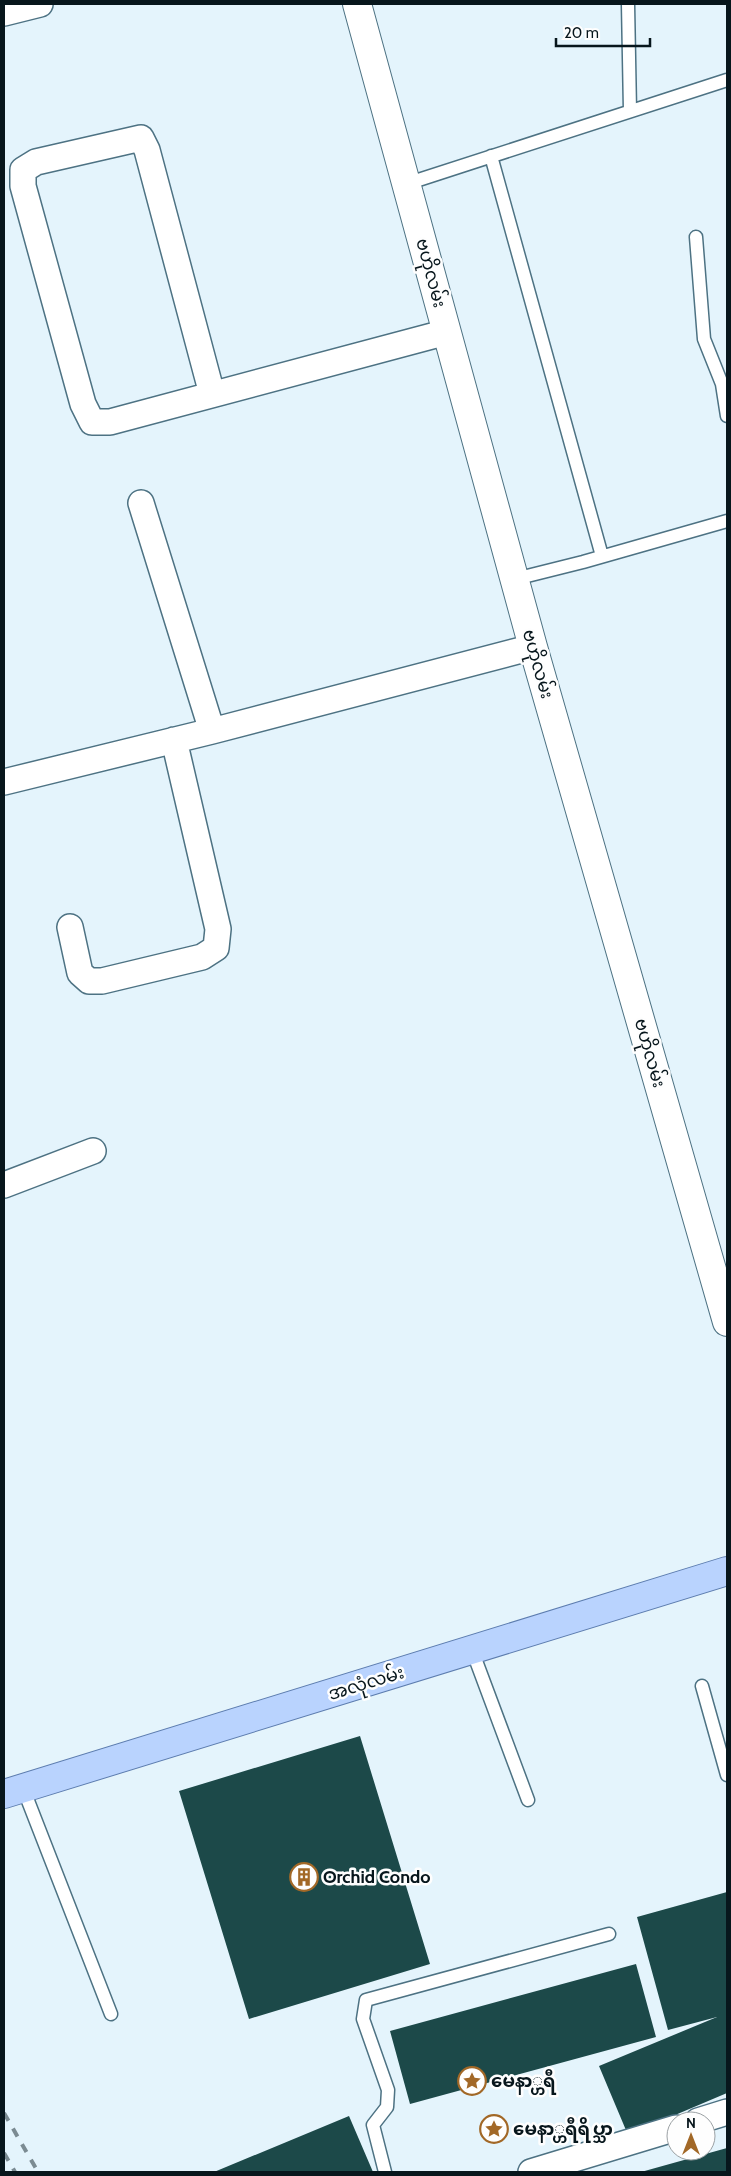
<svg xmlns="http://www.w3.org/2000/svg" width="731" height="2176" font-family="Cabin,'Noto Sans Myanmar',sans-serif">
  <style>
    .building { fill: #1c4949 }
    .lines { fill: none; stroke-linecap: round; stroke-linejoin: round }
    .lane-casing { stroke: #4d7283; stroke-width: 15 }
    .street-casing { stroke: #4d7283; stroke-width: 28 }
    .secondary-casing { stroke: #4d7283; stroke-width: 30 }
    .primary-casing { stroke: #5d7daf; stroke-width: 30 }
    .lane { stroke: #fff; stroke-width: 12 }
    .street { stroke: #fff; stroke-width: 25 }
    .secondary { stroke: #fff; stroke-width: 28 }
    .primary { stroke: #b9d3fe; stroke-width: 28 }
    .rail { stroke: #7b8b92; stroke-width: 4; stroke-dasharray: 9 9; stroke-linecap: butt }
    .labels { text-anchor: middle; stroke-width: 5; stroke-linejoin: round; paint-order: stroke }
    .street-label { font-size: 18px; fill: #07161c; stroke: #fefefe }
    .poi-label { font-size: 18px; font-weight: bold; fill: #07161c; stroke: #fefefe; text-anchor: start }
  </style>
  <rect width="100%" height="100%" fill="#e4f4fc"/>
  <path class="building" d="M360 1736 430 1964 249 2019 179 1791Z
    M727 1892V2093L628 2135 599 2066 717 2017 668 2030 637 1917Z
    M636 1964 656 2037 410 2104 390 2031Z
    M349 2116 373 2172H214Z
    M727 2148V2172H641Z"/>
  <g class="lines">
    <defs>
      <path id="lane" d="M628 4 630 111
        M491 156 602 556
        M406 184 727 80
        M696 237 704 339 722 384 727 416
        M515 579 583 562 727 521
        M472 1650 528 1800
        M702 1686 727 1775
        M23 1788 111 2014
        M385 2172 373 2125 387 2107 388 2090 363 2019 366 2000 609 1934"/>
      <path id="street" d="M4 13 40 4
        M212 394 147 150 141 138 36 162 23 170V186L83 404 92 422H110L447 332
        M141 503 212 731
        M4 782 212 731 533 647
        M70 927 80 973 89 981H102L202 957 216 948 218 929 174 740
        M4 1185 93 1151
        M698 2121 727 2112
        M531 2172 676 2128"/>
      <path id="secondary" d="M357 4 533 647 727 1322"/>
      <path id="primary" d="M4 1794 727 1571"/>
    </defs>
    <use href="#lane" class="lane-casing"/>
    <use href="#street" class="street-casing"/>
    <use href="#secondary" class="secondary-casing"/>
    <use href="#primary" class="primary-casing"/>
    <use href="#lane" class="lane"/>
    <use href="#street" class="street"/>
    <use href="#secondary" class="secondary"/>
    <use href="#primary" class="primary"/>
    <path class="rail" d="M4 2113 38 2172
      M4 2153 15 2172"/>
  </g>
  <defs>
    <symbol id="building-ring" viewBox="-11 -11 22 22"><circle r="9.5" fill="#fefefe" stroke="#a26827" stroke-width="1.5"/><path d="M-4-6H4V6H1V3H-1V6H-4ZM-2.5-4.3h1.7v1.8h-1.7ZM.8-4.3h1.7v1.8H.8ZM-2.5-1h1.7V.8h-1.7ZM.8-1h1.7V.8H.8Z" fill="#a26827"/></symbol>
    <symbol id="sight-ring" viewBox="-11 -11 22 22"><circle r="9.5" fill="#fefefe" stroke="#a26827" stroke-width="1.5"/><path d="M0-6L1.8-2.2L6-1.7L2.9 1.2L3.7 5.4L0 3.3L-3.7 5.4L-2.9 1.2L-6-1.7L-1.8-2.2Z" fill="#a26827"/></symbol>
  </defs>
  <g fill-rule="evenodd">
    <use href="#building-ring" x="288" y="1861" width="32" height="32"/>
    <use href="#sight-ring" x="456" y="2065" width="32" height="32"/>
    <use href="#sight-ring" x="478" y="2113" width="32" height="32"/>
  </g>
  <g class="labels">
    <g class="street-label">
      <text transform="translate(431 273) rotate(75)" y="6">ဗဟိုလမ်း</text>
      <text transform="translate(538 664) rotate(74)" y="6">ဗဟိုလမ်း</text>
      <text transform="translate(650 1053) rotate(74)" y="6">ဗဟိုလမ်း</text>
      <text transform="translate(366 1683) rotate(-17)" y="6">အလုံလမ်း</text>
    </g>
    <g class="poi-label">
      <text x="323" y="1883">Orchid Condo</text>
      <text x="491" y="2087">မေနာ္ဟရီ</text>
      <text x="513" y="2135">မေနာ္ဟရီရိပ္သာ</text>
    </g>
  </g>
  <rect width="731" height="2176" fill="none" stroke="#07161c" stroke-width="10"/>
  <g transform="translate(691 2136)"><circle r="24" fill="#fefefe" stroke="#9ba1a4"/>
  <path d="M0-4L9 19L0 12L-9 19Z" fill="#a26827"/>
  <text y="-8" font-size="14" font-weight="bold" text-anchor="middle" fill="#07161c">N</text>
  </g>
  <path d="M556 38v8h94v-8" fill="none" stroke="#07161c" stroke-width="2.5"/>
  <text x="564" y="38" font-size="15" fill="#07161c" stroke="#fefefe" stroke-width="4" paint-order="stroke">20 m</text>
</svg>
